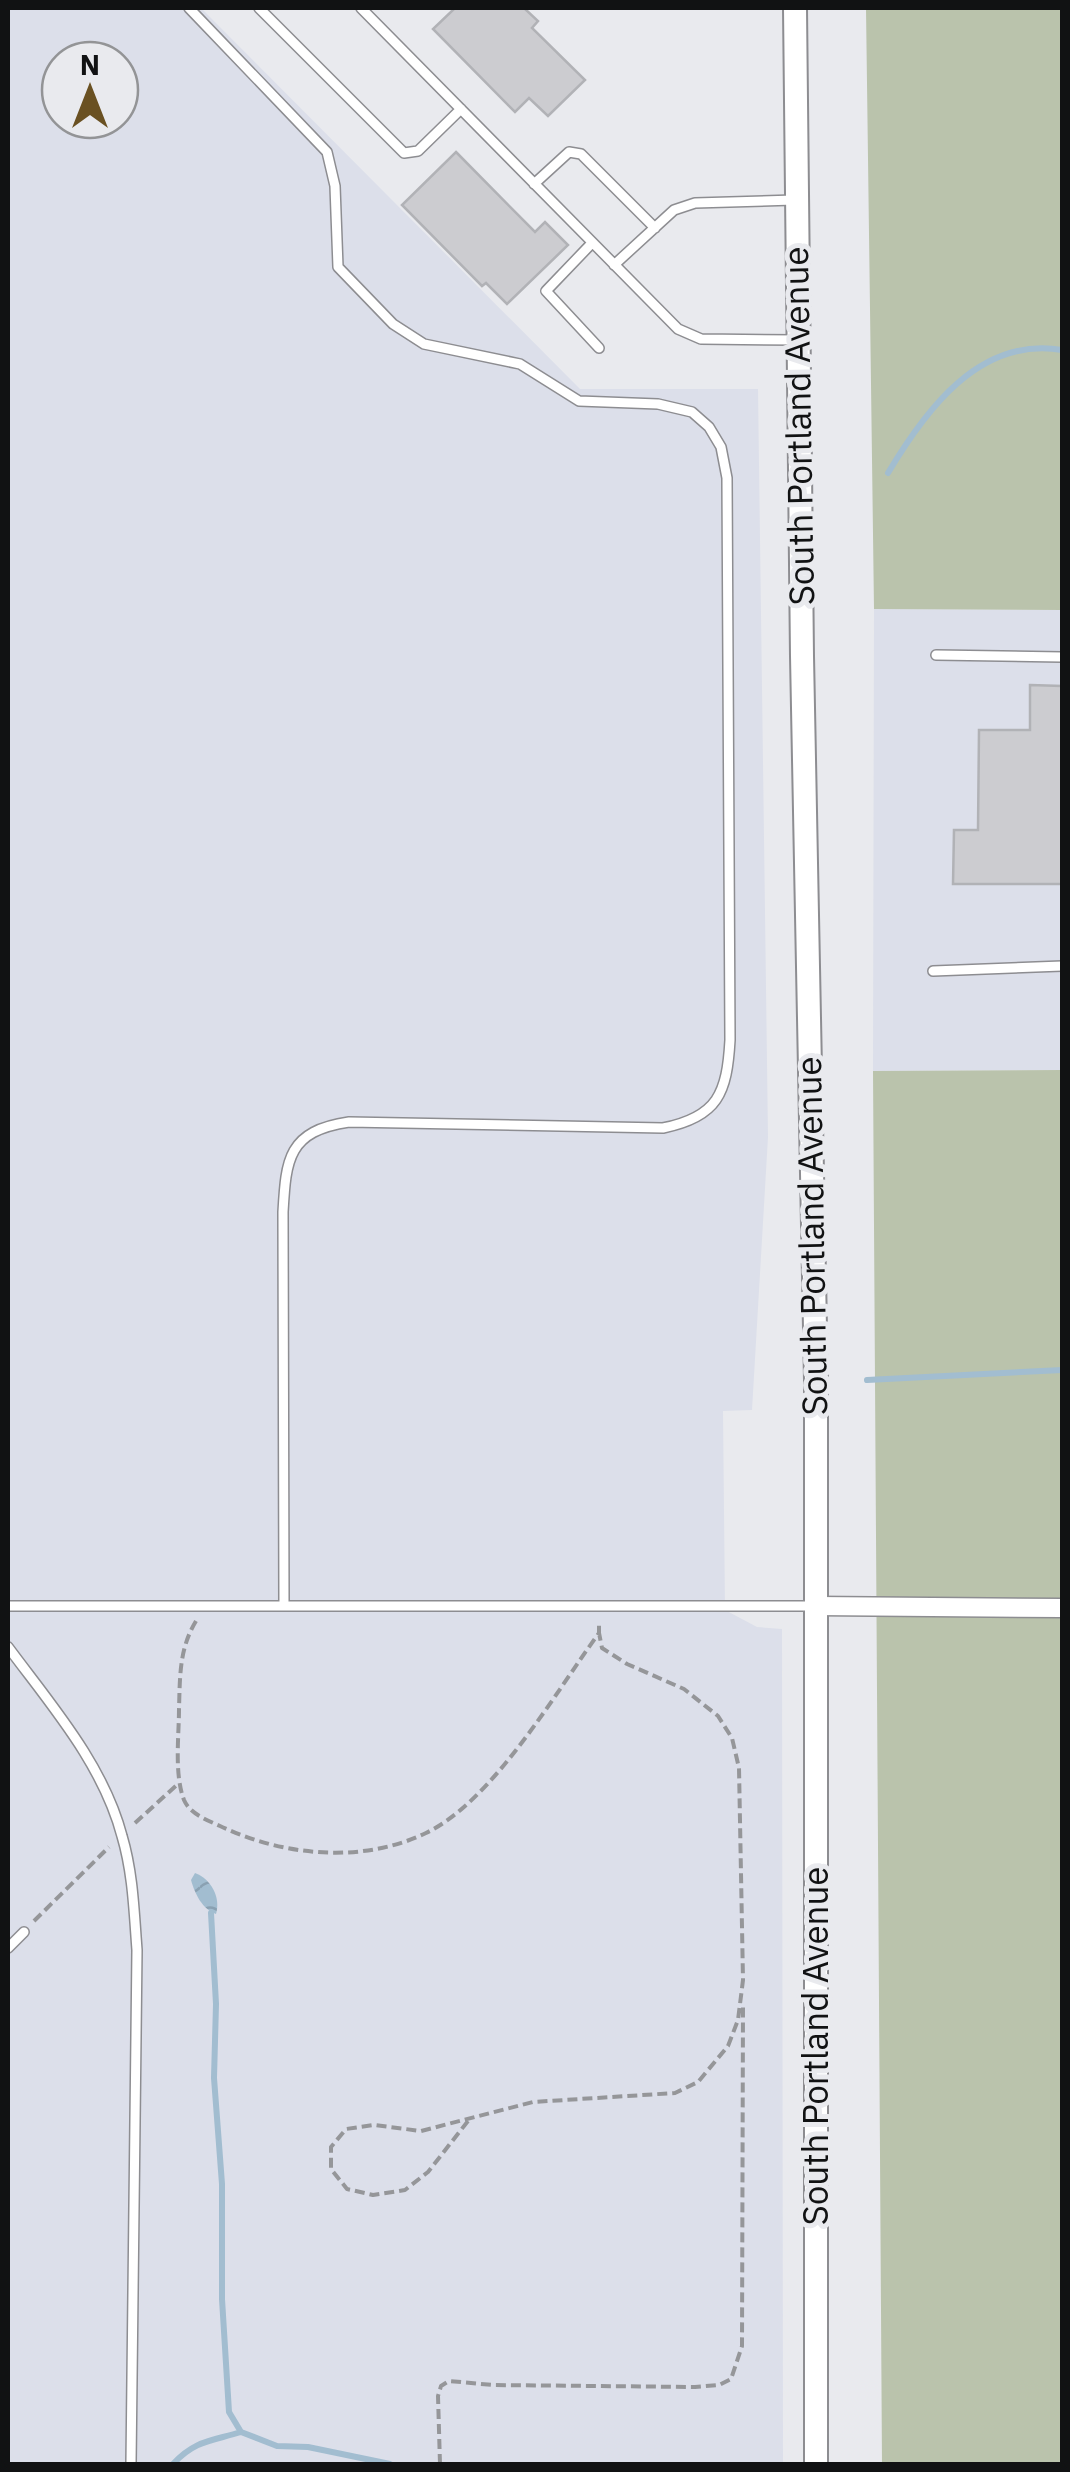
<svg xmlns="http://www.w3.org/2000/svg" width="1070" height="2472" font-family="'IBM Plex Sans',sans-serif">
  <style>
    .built { fill: #dcdfea; fill-rule: evenodd }
    .green { fill: #bac3ac }
    .water { fill: url(#water-waves) }
    .lines { fill: none; stroke-linecap: round; stroke-linejoin: round }
    .stream { stroke: #a2bdd0; stroke-width: 6 }
    .building { fill: #ccccd0; stroke: #b1b2b6; stroke-width: 2.5 }
    .service-casing { stroke: #8d8d91; stroke-width: 12 }
    .minor-casing { stroke: #8d8d91; stroke-width: 21 }
    .secondary-casing { stroke: #8d8d91; stroke-width: 26 }
    .path { stroke: #959699; stroke-width: 4; stroke-dasharray: 10 5; stroke-linecap: butt }
    .service { stroke: #fff; stroke-width: 9 }
    .minor { stroke: #fff; stroke-width: 18 }
    .secondary { stroke: #fff; stroke-width: 22 }
    .labels { text-anchor: middle; stroke-width: 10; stroke-linejoin: round; paint-order: stroke }
    .street-label { font-size: 35px; fill: #111213; stroke: #e9eaee }
  </style>
  <defs>
    <pattern id="water-waves" width="16" height="10" patternUnits="userSpaceOnUse" patternTransform="scale(2.5)"><rect width="16" height="10" fill="#a2bdd0"/><path d="M0 5q4-4 8 0t8 0" fill="none" stroke="#8aa1b2"/></pattern>
  </defs>
  <rect width="100%" height="100%" fill="#e9eaee"/>
  <path class="built" d="M8 8H201L580 389H758L768 1137 752 1410 723 1411 725 1610 757 1627 782 1629 783 2464H8ZM60 60H120V120H60Z
    M874 609 1062 610V1070L873 1071Z"/>
  <path class="green" d="M866 8H1062V610L874 609Z
    M1062 1070V2464H882L873 1071Z"/>
  <path class="water" d="M195 1873C211 1879 221 1897 216 1914 202 1909 195 1894 191 1880Z"/>
  <g class="lines">
    <path class="stream" d="M888 473C925 411 979 336 1062 350
      M867 1380 1062 1370
      M211 1913 216 2004 214 2078 222 2184V2299L229 2412 241 2432 277 2446 308 2447 390 2464
      M173 2464C195 2440 212 2441 241 2432"/>
  </g>
  <path class="building" d="M455 8H524L538 21 532 28 585 80 548 116 529 98 515 112 433 29Z
    M456 152 535 232 545 222 568 245 507 304 486 283 482 286 402 205Z
    M1030 685 1062 686V884H953L954 830H978L979 730H1030Z"/>
  <g class="lines">
    <defs>
      <path id="service" d="M189 8 327 152 335 186 338 267 393 324 424 344 520 364 579 401 658 404 692 412 709 427 721 447 727 478 730 1040C727 1093 718 1117 663 1128L349 1122C288 1131 286 1159 283 1212L284 1606
        M259 8 404 153 418 151 461 109
        M361 8 678 329 701 339 797 340
        M534 184 569 152 581 154 655 228
        M592 243 546 291 599 348
        M614 265 674 210 695 203 794 200
        M936 655 1062 657
        M933 971 1062 966
        M8 1606H815
        M8 1647C51 1705 103 1764 122 1836 133 1873 134 1911 137 1950L131 2464
        M8 1948 24 1932"/>
      <path id="minor" d="M816 1606 1062 1608"/>
      <path id="secondary" d="M795 8 802 656 816 1380V2464"/>
    </defs>
    <use href="#service" class="service-casing"/>
    <use href="#minor" class="minor-casing"/>
    <use href="#secondary" class="secondary-casing"/>
    <path class="path" d="M196 1621C179 1649 180 1677 179 1709 179 1736 174 1774 184 1800 190 1814 207 1820 220 1826 283 1856 362 1864 426 1833 493 1801 555 1693 599 1633V1622
      M135 1823 179 1783
      M34 1921 109 1847
      M468 2121 428 2172 405 2190 373 2195 347 2189 331 2169V2147L346 2129 374 2125 421 2131 533 2102 675 2093 698 2082 728 2046 738 2020 743 1980 739 1768 732 1738 718 1716 684 1689 627 1664 602 1648 599 1633
      M440 2464 438 2396 441 2386 449 2381 493 2385 695 2387 719 2385 731 2379 742 2346 743 2003"/>
    <use href="#service" class="service"/>
    <use href="#minor" class="minor"/>
    <use href="#secondary" class="secondary"/>
  </g>
  <g class="labels">
    <g class="street-label">
      <text transform="translate(799 426) rotate(-91)" y="12">South Portland Avenue</text>
      <text transform="translate(812 1236) rotate(-91)" y="12">South Portland Avenue</text>
      <text transform="translate(816 2046) rotate(-90)" y="12">South Portland Avenue</text>
    </g>
  </g>
  <rect width="1070" height="2472" fill="none" stroke="#111213" stroke-width="20"/>
  <g transform="translate(90 90)"><circle r="48" fill="#e9eaee" stroke="#939496" stroke-width="2.5"/>
  <path d="M0-8L18 38L0 25L-18 38Z" fill="#6a5122"/>
  <text y="-15" font-size="28" font-weight="bold" text-anchor="middle" fill="#111213">N</text>
  </g>
</svg>
